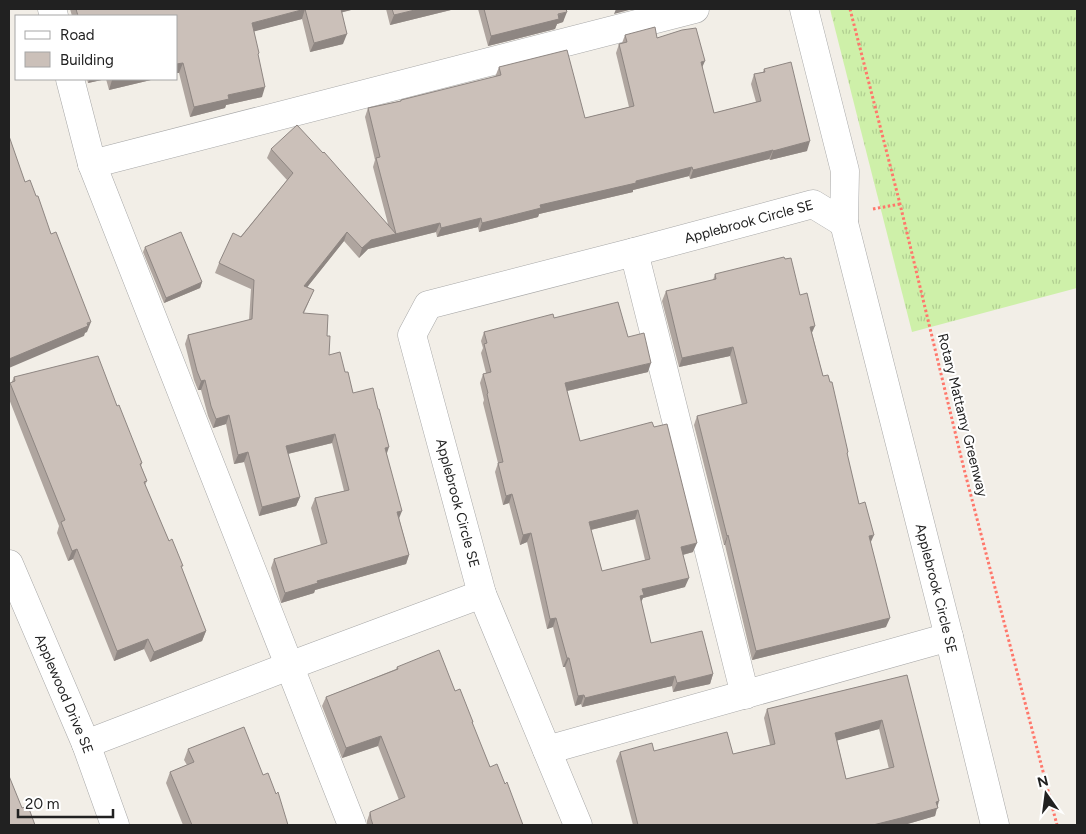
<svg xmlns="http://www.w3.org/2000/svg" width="1086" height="834" font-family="Figtree,sans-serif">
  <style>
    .grass { fill: url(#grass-tufts) }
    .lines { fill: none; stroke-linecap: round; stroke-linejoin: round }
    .minor-casing { stroke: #a8a8a8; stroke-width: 29 }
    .path { stroke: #ff776b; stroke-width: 3; stroke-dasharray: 2.5 2.5; stroke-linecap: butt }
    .minor { stroke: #fff; stroke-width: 28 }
    .wall { fill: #afa59f; fill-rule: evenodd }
    .shaded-wall { fill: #8e8682 }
    .building { fill: #cbc0b9; stroke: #8e8682; fill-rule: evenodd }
    .labels { text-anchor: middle; stroke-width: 4; stroke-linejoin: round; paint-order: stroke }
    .street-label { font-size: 14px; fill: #212121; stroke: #fff }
  </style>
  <defs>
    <pattern id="grass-tufts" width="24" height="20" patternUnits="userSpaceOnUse" patternTransform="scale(1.25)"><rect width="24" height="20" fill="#cef0a9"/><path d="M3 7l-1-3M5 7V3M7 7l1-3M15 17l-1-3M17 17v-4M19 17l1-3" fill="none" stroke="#b1ce91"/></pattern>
  </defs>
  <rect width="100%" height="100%" fill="#f2eee7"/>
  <path class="grass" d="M830 9H1077V288L912 332Z"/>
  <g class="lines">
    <defs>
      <g id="minor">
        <path d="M52 9 54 16"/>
        <path id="s1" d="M804 9 845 171 844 223 949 637 995 825"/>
        <path d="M70 79 92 164 352 825"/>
        <path d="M92 164 695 9"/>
        <path d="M634 252 745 695"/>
        <path id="s2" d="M9 564 86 744 115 825"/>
        <path d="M86 744 289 666 482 594"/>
        <path d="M547 750 949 637"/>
        <path id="s3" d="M578 825 482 594 412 335 428 305 634 252 813 204 844 223"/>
      </g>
    </defs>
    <use href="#minor" class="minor-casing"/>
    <path class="path" d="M850 9 900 204 964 469 1057 825
      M873 209 900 204"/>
    <use href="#minor" class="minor"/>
  </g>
  <path class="wall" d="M70 9H355L342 12 343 44 310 52 302 19 254 31 258 56 262 97 226 105 225 108 190 117 179 73 176 16H72Z
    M386 9H455L390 25Z
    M478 9H566L563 22 557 24 555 29 488 46Z
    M625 35 657 38 702 68 714 113 756 102 751 84 754 74 763 72 764 69 807 151 770 160 769 159 690 179 689 176 633 190V192L539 214 538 217 479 232 478 227 437 237 436 232 368 249 359 258 344 241 307 287 314 290 304 313 327 336 329 355 345 372 353 393 387 455 399 518 409 555 406 564 315 590 314 593 281 603 271 568 274 559 321 545 311 508 315 498 344 491 332 443 288 454 300 497 296 506 259 516 244 462 234 464 226 424 213 428 208 416 201 390H198L194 380 185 344 188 335 249 320 251 289 215 273 219 263 287 180 267 158 271 149 388 224 373 167 375 160 365 117 368 108 400 101 401 100 495 77 499 67 585 118 629 107 616 53 619 44 622 43Z
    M87 79H155L109 90 106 79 88 83Z
    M145 247 202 282 200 288 164 303 143 252Z
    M715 274 800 295 812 333 823 376 848 452 847 455 859 504 871 543 886 627 752 660 725 545H724L694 425 697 416 742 405 730 356 679 367 662 301 666 291 713 280Z
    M554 318 628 337 648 372 567 391 580 441 693 552 683 555 685 587 643 598 641 602 651 643 713 674 710 684 673 692 672 686 582 707 581 704 575 706 565 667H563L553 627 547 629 527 542 520 545 509 503 503 505 495 472 498 463 483 403 484 400 480 383 483 374 486 373 481 353 483 348 481 341 484 332ZM635 519 645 560 602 571 591 530Z
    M14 377 117 406 142 463 141 466 147 481 145 485 169 541 182 569 206 631 202 641 150 662 144 649 114 661 73 559 68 561 57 533 59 526 9 399V388Z
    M397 667 455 691 473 722 472 724 490 767 505 784 523 825H367V821L370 812 399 800 378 746 342 758 322 706 326 697 396 669Z
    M907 675 937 806 935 816 904 825H633L616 761 620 752 654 751 733 754 770 745 764 718 767 709ZM879 729 889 769 846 779 837 740Z
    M188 749 263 775 288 825H183L166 783 170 772 187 765 184 760Z"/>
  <path class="shaded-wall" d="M305 9 302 19 248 33 252 23Z
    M338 9H355L336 14Z
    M419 9H455L390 25 394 15Z
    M616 9H633L614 14Z
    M567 12 563 22 557 24 555 29 488 46 491 36Z
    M347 34 343 44 310 52 314 43Z
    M705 61 701 70V62Z
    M183 63 179 73H176V64Z
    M90 79H106L88 83Z
    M119 79H155L109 90 112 80Z
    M265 87 262 97 226 105 225 108 190 117 194 107 228 95Z
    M810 141 807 151 770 160 773 151Z
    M773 150 769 159 690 179 693 170Z
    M692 167 689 176 633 190V192L539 214 538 217 479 232 482 223 540 205Z
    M481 218 478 227 437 237 441 228Z
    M440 223 436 232 368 249 359 258 362 248 371 240Z
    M347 232 344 241 301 295 304 286Z
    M202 282 200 288 164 303 166 298Z
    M91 322 87 332 85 333 84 336 9 368V359Z
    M815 326 811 335 810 327Z
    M733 347 730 356 679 367 682 358Z
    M651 363 648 372 562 392 565 383Z
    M205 380 201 390H198L201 381Z
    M229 415 226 424 213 428 216 419Z
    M335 434 332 443 283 455 286 446Z
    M389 447 386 456 385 448Z
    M248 452 244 462 234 464 238 455Z
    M512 494 509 503 503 505 506 496Z
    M300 497 296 506 259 516 262 507Z
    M638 510 635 519 586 531 589 522Z
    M402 511 398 521 397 512Z
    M531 533 527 542 520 545 523 535Z
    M728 535 725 545H724L727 536Z
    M874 535 870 544 869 536Z
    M697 543 693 552 678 556 681 547Z
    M77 549 73 559 68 561 72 551Z
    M409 555 406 564 315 590 314 593 281 603 285 593 317 581Z
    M689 578 685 587 643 598 640 604 636 605 642 589Z
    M556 618 553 627 547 629 550 619Z
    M890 618 886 627 752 660 756 651Z
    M206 631 202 641 150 662 154 652Z
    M148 639 144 649 114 661 117 651Z
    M567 658H569L565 667H563Z
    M713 674 710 684 673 692 677 683Z
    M675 676 672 686 582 707 585 698Z
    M584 695 581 704 575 706 578 696Z
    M882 720 879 729 832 742 835 733Z
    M381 736 378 746 342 758 346 748Z
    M939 801 935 816 904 825H873Z"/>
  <path class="building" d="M76 9H305L252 23 259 53 258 54 265 87 228 95 229 99 194 107 183 63 176 64V16H78Z
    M305 9H341L347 34 314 43Z
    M392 9H419L394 15Z
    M484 9H566L567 12 558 14 559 19 491 36Z
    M655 27 657 38 682 30 696 28 705 61 701 62 714 113 761 101 754 74 765 72 764 69 791 62 810 141 773 151V150L693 170 692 167 636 181V183L540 205 541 208 482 223 481 218 441 228 440 223 371 240 362 248 347 232 304 286 314 290 303 313 328 315 327 336H330L329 355 340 352 345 372H348L353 393 373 388 378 409H379L389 447 385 448 402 511 397 512 409 555 317 581 318 583 285 593 274 559 327 543 315 498 349 490 335 434 286 446 300 497 262 507 248 452 238 455 229 415 216 419 211 406 205 380 201 381 197 371 188 335 252 319 254 280 219 263 233 233 241 237 293 173 271 149 297 125 323 153 324 152 396 234 376 158 380 157 368 108 401 101V100L501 75 499 67 567 50 585 118 634 106 619 44 627 42 625 35Z
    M9 136 25 182 30 180 36 196H38L51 234 56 232 91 322 87 323 88 326 9 359Z
    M181 232 202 282 166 298 145 247Z
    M784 257 785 259 791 258 800 295 807 293 815 326 810 327 823 376 828 375 830 382H832L848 452 847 453 859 504 865 502 874 535 869 536 890 618 756 651 728 535 727 536 697 416 747 403 733 347 682 358 666 291 716 279 715 274Z
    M618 302 628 337 644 333 651 363 565 383 580 441 652 422 654 427 667 424 697 543 681 547 689 578 642 589 644 595 640 596 651 643 702 631 713 674 677 683 675 676 585 698 584 695 578 696 569 658H567L556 618 550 619 531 533 523 535 512 494 506 496 498 463 503 462 487 394 488 393 483 374 491 372 484 344 487 343 484 332 553 314 554 318ZM638 510 650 559 602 571 589 522Z
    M98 356 117 406 119 405 142 463 140 464 147 481 144 482 169 541 172 539 183 566H181L206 631 154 652 148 639 117 651 77 549 72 551 61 522 65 520 10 383 15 381 14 377Z
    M439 650 455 691 460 689 473 722H472L490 767 497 764 505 784 507 782 523 825H373L371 819 370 812 405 797 381 736 346 748 326 697 398 669 397 667Z
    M907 675 939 801 936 802 938 808 901 818 873 825H638L620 752 652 743 654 751 727 732 733 754 775 744 767 709ZM882 720 894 767 846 779 835 733Z
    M244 727 263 775 268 773 276 794 278 792 288 825H192L170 772 194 762 188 749Z
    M9 776 22 808 28 806 35 825H9Z"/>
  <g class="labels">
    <g class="street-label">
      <text dy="5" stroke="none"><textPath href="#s3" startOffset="884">Applebrook Circle SE</textPath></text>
      <text transform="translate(963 415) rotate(76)" y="5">Rotary Mattamy Greenway</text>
      <text transform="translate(458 503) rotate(75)" y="5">Applebrook Circle SE</text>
      <text dy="5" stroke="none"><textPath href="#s1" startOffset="596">Applebrook Circle SE</textPath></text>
      <text dy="5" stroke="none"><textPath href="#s2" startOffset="141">Applewood Drive SE</textPath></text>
    </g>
  </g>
  <rect width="1086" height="834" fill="none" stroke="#212121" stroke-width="20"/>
  <rect x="15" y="15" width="162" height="65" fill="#ffffff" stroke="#a6a6a6"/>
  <rect x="25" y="31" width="25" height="8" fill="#ffffff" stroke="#a6a6a6"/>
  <text x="60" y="40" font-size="15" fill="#212121">Road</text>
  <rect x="25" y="52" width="25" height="15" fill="#cbc0b9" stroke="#a6a6a6"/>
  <text x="60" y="65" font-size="15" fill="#212121">Building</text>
  <g transform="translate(1046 794) rotate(346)" stroke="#ffffff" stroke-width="4" paint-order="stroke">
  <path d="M0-4L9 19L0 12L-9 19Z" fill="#212121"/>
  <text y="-8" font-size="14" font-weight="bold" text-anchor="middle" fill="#212121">N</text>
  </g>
  <path d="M18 809v8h95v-8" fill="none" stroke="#212121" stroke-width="2.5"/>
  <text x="25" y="809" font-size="15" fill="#212121" stroke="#ffffff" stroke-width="4" paint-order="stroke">20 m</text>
</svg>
